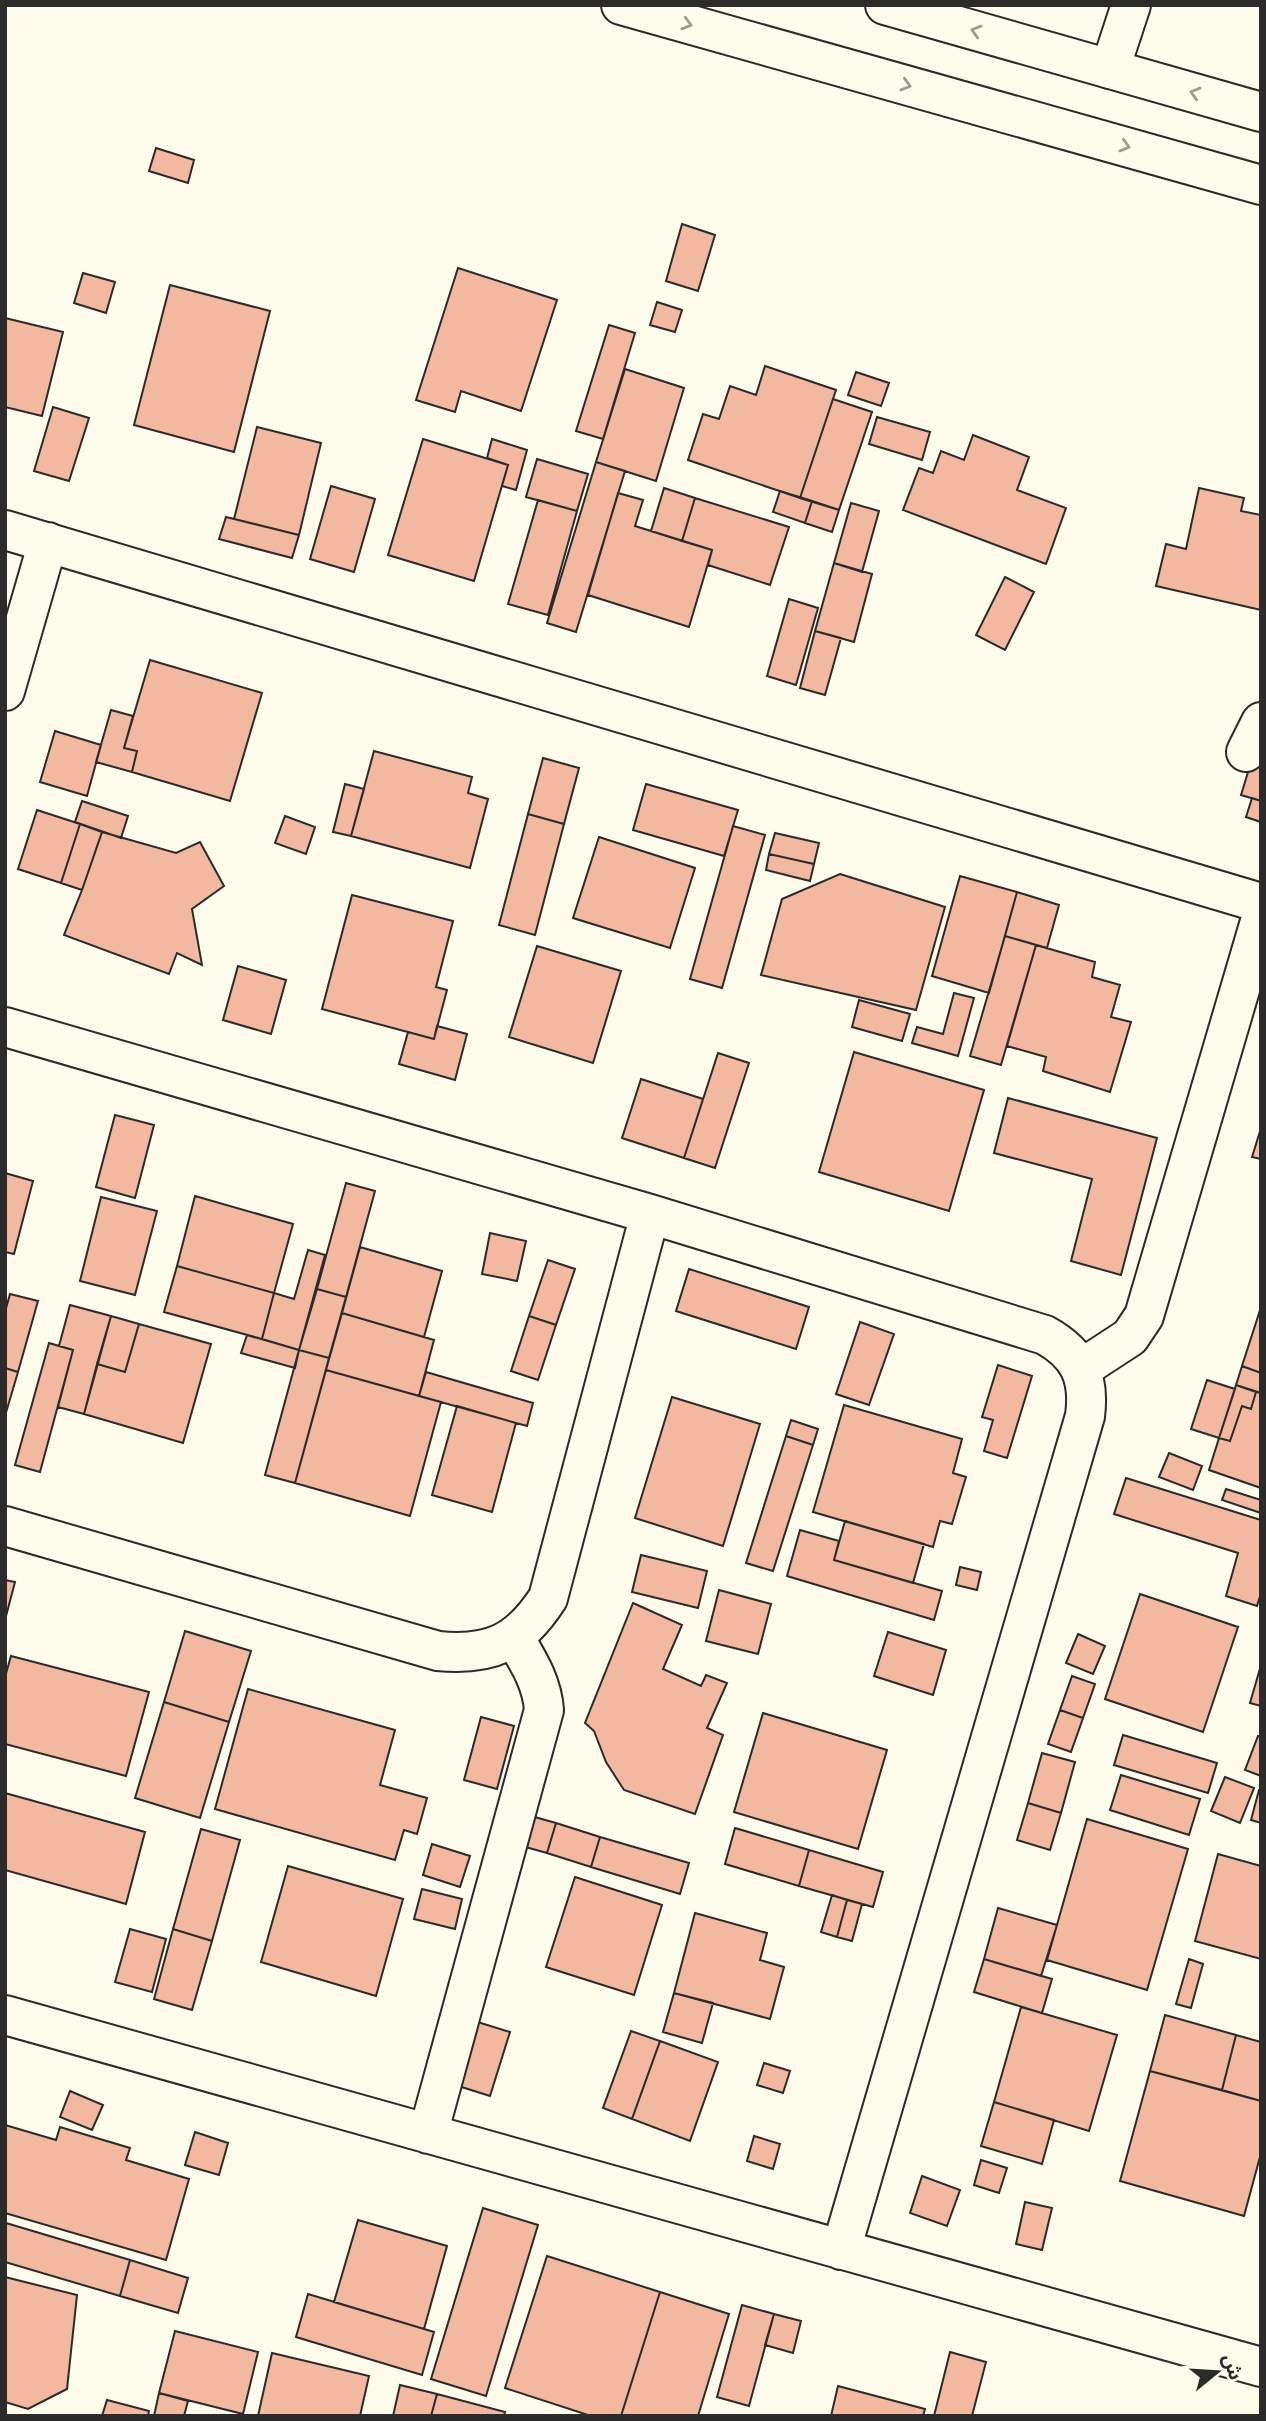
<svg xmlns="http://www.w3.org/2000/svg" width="1266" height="2421" font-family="'Crimson Pro','Noto Sans Arabic',serif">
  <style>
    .building { fill: #f2b8a0; stroke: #2b2b2b; stroke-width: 2 }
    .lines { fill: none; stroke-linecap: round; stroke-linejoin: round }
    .minor-casing { stroke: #2b2b2b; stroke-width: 42 }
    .major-casing { stroke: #2b2b2b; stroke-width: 42 }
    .minor { stroke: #fdfbea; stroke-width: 38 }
    .major { stroke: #fdfbea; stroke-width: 38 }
    .oneway { stroke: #9e9d94 }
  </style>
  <rect width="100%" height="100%" fill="#fdfbea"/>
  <path class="building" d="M156 148 194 160 188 183 149 171Z
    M682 224 715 235 698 291 666 281Z
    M458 268 557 300 521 411 461 391 455 412 416 400Z
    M83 273 115 282 106 313 74 303Z
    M170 285 270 311 234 452 134 425Z
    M657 302 682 310 675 332 650 325Z
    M5 318 63 332 42 416 5 407Z
    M609 325 635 333 603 439 576 431Z
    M765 366 836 390 800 498 688 460 703 414 719 419 730 386 756 395Z
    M625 369 684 388 656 481 596 462Z
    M856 372 889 383 881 406 848 395Z
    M833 399 872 412 839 510 800 498Z
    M53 407 89 418 69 481 34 471Z
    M877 417 930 432 922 460 869 444Z
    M257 427 321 443 299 535 234 519Z
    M973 435 1029 457 1017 490 1066 508 1046 564 903 510 919 468 933 473 941 451 964 460Z
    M423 439 508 465 474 581 388 555Z
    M492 439 527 450 516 490 502 486 508 465 487 458Z
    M537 459 588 474 577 511 526 497Z
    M596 462 625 471 576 632 547 623Z
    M331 486 375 499 354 572 310 559Z
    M664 488 695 498 682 541 651 531Z
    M1199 488 1244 498 1241 511 1261 515V610L1156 586 1166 544 1186 549Z
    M780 491 812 501 805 523 773 512Z
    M618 493 643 500 635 526 712 550 689 627 588 595Z
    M695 498 789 527 770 585 708 565 712 550 682 541Z
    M538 500 577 511 548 615 508 604Z
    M812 501 839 510 832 532 805 523Z
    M851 503 879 511 862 572 834 563Z
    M226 517 299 535 292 558 219 539Z
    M834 563 872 574 854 642 815 631Z
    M1005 577 1034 592 1005 650 976 635Z
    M789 599 818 608 796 685 767 676Z
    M815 631 841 638 825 695 800 688Z
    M150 660 262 693 230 801 132 772 137 751 124 748Z
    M111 710 133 716 124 748 137 751 132 772 96 762Z
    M55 731 101 745 87 796 40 782Z
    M374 751 472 777 468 793 488 799 470 868 351 836Z
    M543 758 579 768 564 824 528 814Z
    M1252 759 1261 762V801L1241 795Z
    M345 784 364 789 351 836 333 832Z
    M646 784 738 810 724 856 633 830Z
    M1252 798 1261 801V822L1246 817Z
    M82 801 128 816 121 838 75 822Z
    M37 810 80 824 61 883 18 869Z
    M528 814 564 824 535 935 499 925Z
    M285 816 315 827 306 854 275 843Z
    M80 824 102 832 82 890 61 883Z
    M733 826 765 835 722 988 690 979Z
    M102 832 176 853 200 842 224 886 192 909 202 965 177 953 169 974 64 935 82 890Z
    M775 833 819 843 814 864 769 854Z
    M599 837 695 868 670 948 573 918Z
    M769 854 814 864 810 881 766 870Z
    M840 874 945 907 916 1010 761 975 782 899Z
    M960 876 1017 892 989 993 932 976Z
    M1017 892 1059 905 1047 948 1005 936Z
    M352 895 453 921 436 987 447 990 434 1039 322 1009Z
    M1005 936 1036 945 1001 1065 970 1056Z
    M1036 945 1095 962 1092 977 1120 985 1111 1017 1131 1022 1110 1092 1043 1071 1046 1057 1007 1046Z
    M537 946 621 971 593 1063 509 1037Z
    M238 966 286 980 271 1034 223 1020Z
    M954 993 974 998 958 1056 912 1043 917 1027 943 1034Z
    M859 1000 910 1014 902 1041 852 1027Z
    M437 1026 467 1034 455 1080 399 1064 408 1032 434 1039Z
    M854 1052 984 1090 949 1211 819 1172Z
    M718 1053 749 1063 715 1168 684 1158Z
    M641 1079 703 1099 684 1158 622 1138Z
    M1008 1098 1157 1138 1121 1275 1071 1261 1092 1179 994 1153Z
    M115 1115 154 1125 135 1198 96 1187Z
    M1261 1128V1159L1252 1157Z
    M5 1173 33 1181 14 1254 5 1252Z
    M346 1183 375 1191 346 1297 317 1289Z
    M195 1196 293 1224 274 1293 177 1266Z
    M101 1197 157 1211 135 1295 80 1281Z
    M490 1233 526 1241 517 1281 482 1274Z
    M360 1247 442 1271 424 1337 342 1313Z
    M308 1250 325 1255 299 1350 262 1339 274 1293 294 1299Z
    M548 1260 575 1269 556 1325 529 1316Z
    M177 1266 274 1293 262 1339 164 1312Z
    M689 1269 809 1307 796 1349 676 1311Z
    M317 1289 346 1297 329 1358 299 1350Z
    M10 1294 38 1301 18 1372 5 1368V1312Z
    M70 1305 111 1316 84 1414 58 1407 73 1350 59 1346Z
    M1261 1307V1373L1242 1366Z
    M342 1313 434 1340 419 1396 326 1370Z
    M111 1316 139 1324 125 1372 97 1364Z
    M529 1316 556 1325 538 1380 511 1371Z
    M860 1322 894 1334 869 1405 836 1394Z
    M139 1324 211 1344 183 1443 84 1414 97 1364 125 1372Z
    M247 1335 299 1350 295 1368 241 1353Z
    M49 1343 73 1350 40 1472 15 1465Z
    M299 1350 329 1358 295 1483 265 1475Z
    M998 1365 1032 1376 1007 1458 984 1451 993 1420 982 1417Z
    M1242 1366 1261 1373V1393L1236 1385Z
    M5 1368 18 1372 5 1416Z
    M326 1370 441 1402 410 1516 295 1483Z
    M426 1372 533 1403 527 1426 419 1396Z
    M1207 1380 1235 1389 1219 1438 1191 1429Z
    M1236 1385 1256 1392 1251 1409 1242 1406 1230 1441 1219 1438Z
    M1256 1392 1261 1393V1488L1209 1470 1219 1438 1230 1441 1242 1406 1251 1409Z
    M672 1397 760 1424 723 1546 635 1518Z
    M844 1405 962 1439 953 1473 966 1477 952 1524 940 1521 933 1547 813 1512Z
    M457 1406 516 1423 492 1512 432 1495Z
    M791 1420 818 1429 813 1445 786 1436Z
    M786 1436 813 1445 773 1571 746 1563Z
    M1169 1453 1202 1466 1193 1490 1159 1477Z
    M1126 1478 1261 1520V1593L1257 1606 1226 1596 1238 1553 1114 1514Z
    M1226 1489 1261 1500V1513L1222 1500Z
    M845 1521 924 1544 913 1583 834 1560Z
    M800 1530 839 1541 834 1560 942 1591 934 1620 787 1576Z
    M641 1555 707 1571 698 1608 632 1592Z
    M960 1567 981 1572 977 1590 956 1585Z
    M5 1580 15 1582 5 1620Z
    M719 1590 771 1604 758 1654 706 1641Z
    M1140 1594 1238 1627 1203 1732 1105 1699Z
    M633 1603 682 1625 663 1669 701 1686 706 1675 727 1683 707 1728 723 1735 695 1814 624 1790 606 1762 594 1731 585 1723Z
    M185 1631 251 1651 229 1722 164 1702Z
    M888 1632 946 1650 933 1695 874 1676Z
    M1078 1634 1105 1646 1093 1674 1066 1663Z
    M11 1656 149 1692 126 1776 5 1744V1677Z
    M1261 1665V1706L1250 1703Z
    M1072 1676 1095 1684 1083 1718 1060 1710Z
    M248 1689 395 1730 380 1785 427 1798 417 1834 404 1830 395 1860 215 1809Z
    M164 1702 229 1722 200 1818 135 1798Z
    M1060 1710 1083 1718 1071 1752 1048 1744Z
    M763 1713 887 1750 858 1849 734 1812Z
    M481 1717 514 1726 497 1789 464 1780Z
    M1123 1735 1217 1763 1208 1793 1114 1765Z
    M1258 1736 1261 1737V1776L1245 1770Z
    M1042 1753 1075 1762 1061 1813 1028 1803Z
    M1121 1775 1200 1799 1189 1835 1110 1810Z
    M1225 1777 1254 1788 1240 1823 1211 1811Z
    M1259 1790H1261V1823L1251 1820Z
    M5 1793 145 1832 126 1904 5 1870Z
    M1028 1803 1061 1813 1050 1850 1017 1840Z
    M531 1816 556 1823 547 1853 522 1846Z
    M1087 1819 1188 1849 1147 1990 1047 1960Z
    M556 1823 600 1837 591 1867 547 1853Z
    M735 1828 809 1850 799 1886 725 1864Z
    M201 1829 240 1840 212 1941 173 1929Z
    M600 1837 689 1863 680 1894 591 1867Z
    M432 1844 470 1856 460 1887 423 1875Z
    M809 1850 883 1872 873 1907 799 1886Z
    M1218 1854 1261 1866V1959L1195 1941Z
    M288 1866 403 1899 376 1996 261 1962Z
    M575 1877 662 1905 634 1995 546 1967Z
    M422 1889 462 1899 455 1929 414 1919Z
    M832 1895 847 1900 837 1937 821 1932Z
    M847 1900 862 1904 852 1941 837 1937Z
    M998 1908 1057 1925 1041 1976 984 1959Z
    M695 1913 767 1933 760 1960 784 1967 770 2019 674 1993Z
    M130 1929 166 1939 152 1992 115 1982Z
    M173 1929 212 1941 192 2010 154 1999Z
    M984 1959 1052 1979 1042 2013 974 1992Z
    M1189 1959 1203 1964 1191 2008 1176 2004Z
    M674 1993 713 2003 702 2043 663 2032Z
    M1021 2007 1117 2035 1089 2131 994 2102Z
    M1165 2015 1236 2035 1222 2090 1150 2071Z
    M471 2020 510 2032 490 2096 452 2084Z
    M631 2031 660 2041 632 2119 603 2108Z
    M1236 2035 1261 2042V2101L1222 2090Z
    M660 2041 718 2062 690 2141 632 2119Z
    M764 2063 790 2071 783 2093 757 2085Z
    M1150 2071 1261 2101V2153L1244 2216 1120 2181Z
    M70 2091 103 2105 92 2130 60 2117Z
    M994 2102 1054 2120 1042 2164 981 2146Z
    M5 2125 56 2140 60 2127 130 2148 126 2160 189 2179 166 2260 5 2213Z
    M195 2132 228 2143 219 2175 185 2165Z
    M754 2136 780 2144 773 2169 747 2161Z
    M981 2160 1007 2168 999 2193 974 2185Z
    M922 2176 960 2190 947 2226 910 2213Z
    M1025 2202 1052 2208 1042 2250 1016 2244Z
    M483 2208 538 2225 486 2396 431 2379Z
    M358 2220 447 2246 424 2329 334 2302Z
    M6 2223 130 2260 120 2296 5 2262Z
    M547 2256 660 2292 621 2416H591L505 2388Z
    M130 2260 188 2278 178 2313 120 2296Z
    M5 2277 77 2295 67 2389 28 2409 5 2402Z
    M660 2292 729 2314 698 2416H621Z
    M308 2294 434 2332 422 2375 296 2337Z
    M742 2305 774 2314 749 2406 717 2397Z
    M774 2314 801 2321 793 2353 765 2345Z
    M175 2331 258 2352 243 2414 159 2393Z
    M950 2352 986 2362 972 2416H934Z
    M272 2353 369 2376 360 2416H258Z
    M400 2385 437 2394 431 2416H393Z
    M838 2386 925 2409 923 2416H831Z
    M159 2393 188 2401 184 2416H154Z
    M437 2394 505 2412 504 2416H431Z
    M107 2400 149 2411 148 2416H102Z"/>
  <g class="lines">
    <defs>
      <path id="minor" d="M1110 69 1131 5
        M5 530 1261 903
        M5 691 48 542
        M1246 752 1261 722
        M5 1027 650 1214 1045 1335C1079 1354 1090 1377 1085 1416L841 2250
        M1081 1369 1130 1337 1144 1316 1261 918
        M5 1526 438 1651C491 1656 519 1643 548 1598L650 1214
        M5 2015 1261 2367
        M428 2134 544 1710C542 1682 528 1661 514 1637"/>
      <path id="major" d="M621 5 1261 185
        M885 5 1261 112"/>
    </defs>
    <use href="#minor" class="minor-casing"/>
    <use href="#major" class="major-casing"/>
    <use href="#minor" class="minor"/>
    <use href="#major" class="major"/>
  </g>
  <defs><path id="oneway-chevron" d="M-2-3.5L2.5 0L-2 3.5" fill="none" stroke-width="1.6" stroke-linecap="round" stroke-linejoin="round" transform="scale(1.75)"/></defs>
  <g class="oneway">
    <use href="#oneway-chevron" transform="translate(687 24) rotate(16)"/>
    <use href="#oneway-chevron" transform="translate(976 31) rotate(-164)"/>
    <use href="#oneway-chevron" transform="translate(906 85) rotate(16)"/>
    <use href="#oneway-chevron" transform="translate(1195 93) rotate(-164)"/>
    <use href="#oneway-chevron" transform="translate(1125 146) rotate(16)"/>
  </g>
  <rect width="1266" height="2421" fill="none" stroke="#2b2b2b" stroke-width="14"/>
  <g transform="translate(1217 2372) rotate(72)" stroke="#fdfbea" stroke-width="5" paint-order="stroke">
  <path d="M0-5L12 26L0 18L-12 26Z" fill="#2b2b2b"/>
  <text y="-10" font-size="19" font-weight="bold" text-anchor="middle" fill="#2b2b2b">ش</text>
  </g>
</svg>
